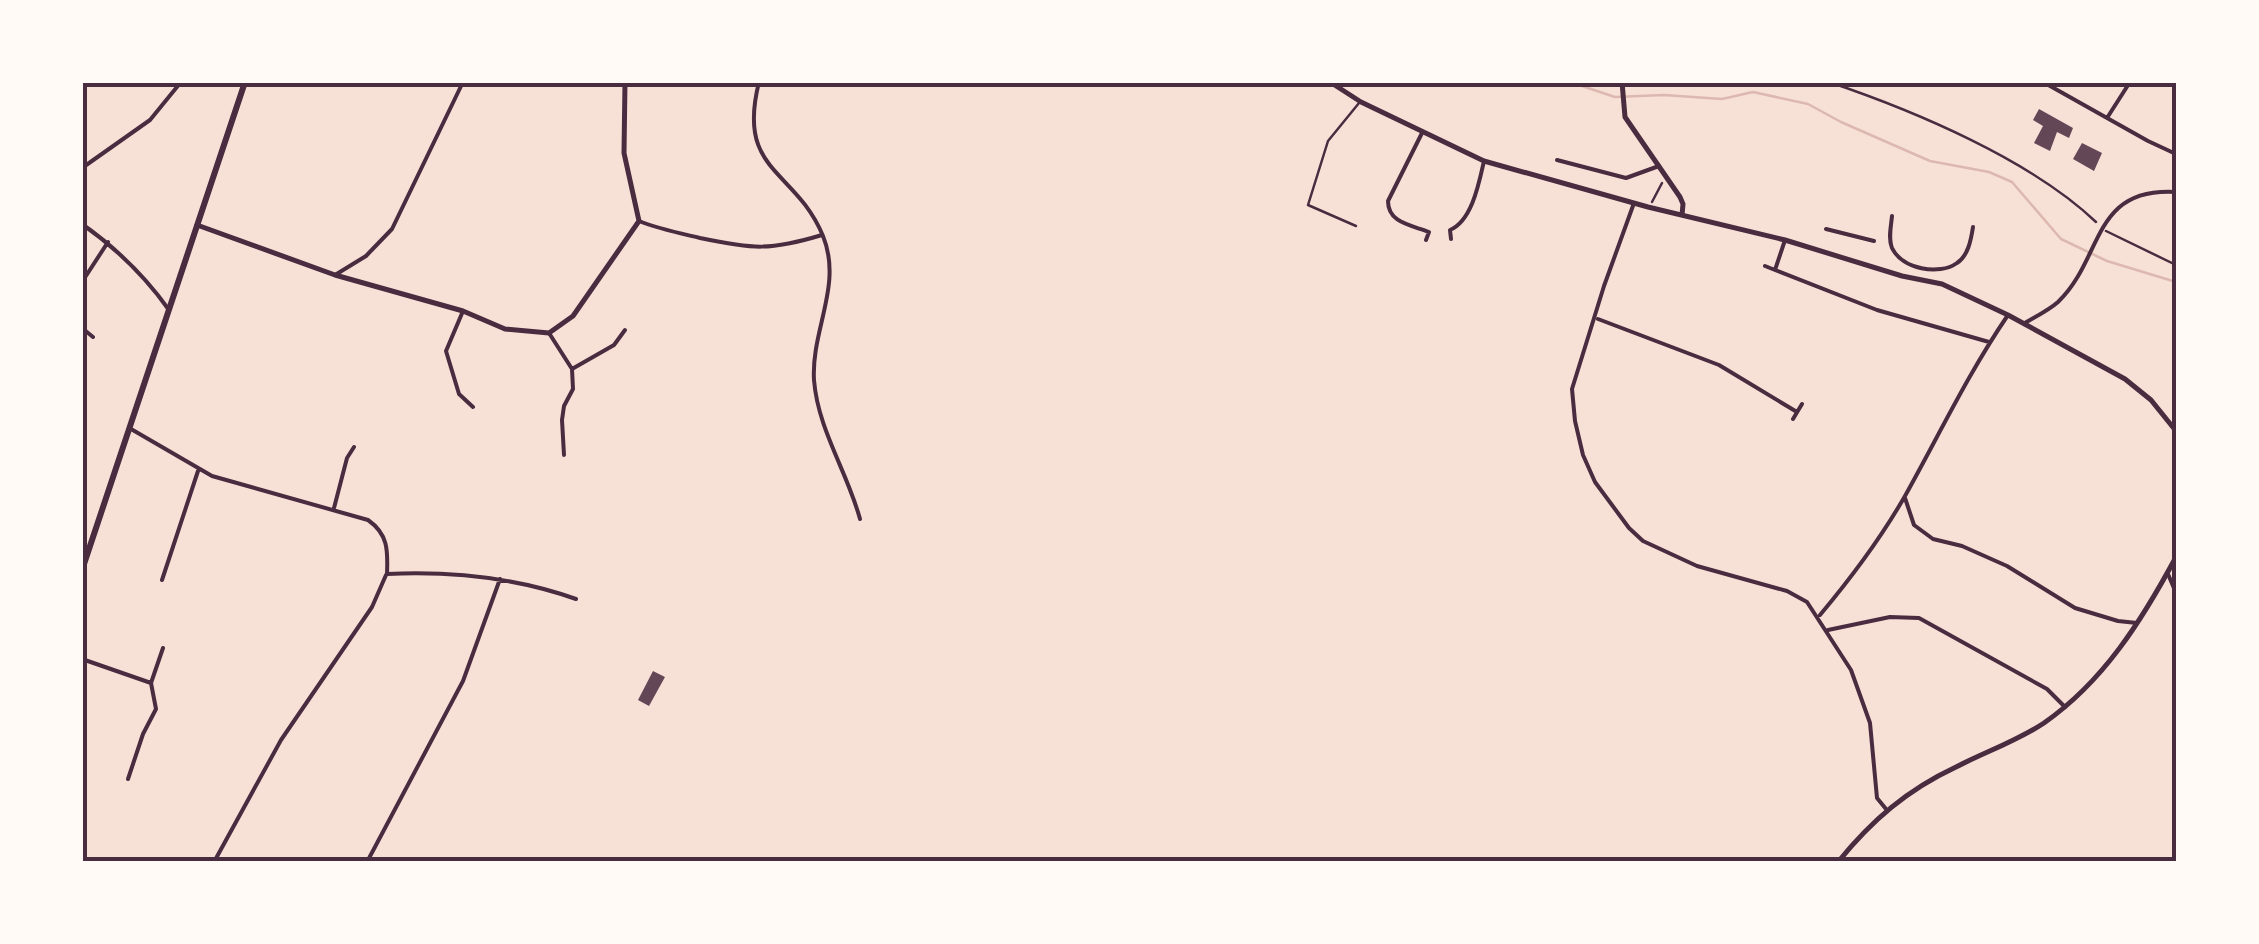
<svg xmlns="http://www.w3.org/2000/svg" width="2259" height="944" font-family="Rubik,sans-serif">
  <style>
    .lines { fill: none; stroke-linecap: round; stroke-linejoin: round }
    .stream { stroke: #dcb8b0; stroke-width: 2.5 }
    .building { fill: #644757 }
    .path { stroke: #4a2c40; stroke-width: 2.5 }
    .service { stroke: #4a2c40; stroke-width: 2.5 }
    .minor { stroke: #4a2c40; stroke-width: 4 }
    .tertiary { stroke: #4a2c40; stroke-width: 5 }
    .primary { stroke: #4a2c40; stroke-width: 6 }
    .neatline { fill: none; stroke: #4a2c40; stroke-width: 4 }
  </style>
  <rect width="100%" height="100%" fill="#f7e1d7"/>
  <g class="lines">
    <path class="stream" d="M1570 82 1615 97 1664 95 1722 99 1753 92 1808 104 1841 122 1930 161 1989 172 2012 182 2061 239 2107 261 2176 282"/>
  </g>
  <path class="building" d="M2039 109 2073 128 2069 138 2057 132 2050 151 2034 143 2043 126 2033 120Z
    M2082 143 2102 153 2094 171 2073 159Z
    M653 671 665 677 649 706 638 700Z"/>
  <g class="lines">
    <path class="path" d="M1829 82C1915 111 2031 160 2096 222
      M1652 202 1662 183
      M2106 231 2176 265"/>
    <path class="service" d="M1356 226 1308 205 1328 141 1359 103"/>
    <path class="minor" d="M759 82C736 173 795 168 823 236 843 285 811 330 814 380 818 430 847 471 860 519
      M2043 82 2148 141 2176 154
      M2107 118 2130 82
      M1422 133 1388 201C1388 223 1411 225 1429 232L1426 240
      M1557 160 1626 178 1659 166
      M82 168 150 120 181 82
      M1634 203 1604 286 1572 389 1575 421 1583 455 1595 482 1629 528 1643 541 1697 566 1787 591 1807 602 1851 670 1870 723 1877 798 1886 809
      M1892 216C1891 227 1888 238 1892 248 1902 269 1939 276 1957 263 1968 256 1971 240 1973 227
      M639 221C659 229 679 233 700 238 753 249 769 251 822 235
      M82 224C116 248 145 276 169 310
      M1826 229 1874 241
      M1451 239 1450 230C1472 221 1479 183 1484 161
      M1785 240 1775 270 1877 310 1989 342
      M1765 266 1775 270
      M335 275 366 256 392 229 463 82
      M82 282 108 242
      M463 311 446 351 459 394 473 407
      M1598 319 1719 365 1797 412
      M2025 323C2035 317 2049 310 2058 302 2104 258 2091 187 2176 192
      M82 328 93 337
      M549 333 572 369 573 389 564 406 562 420 564 455
      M572 369 614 345 625 330
      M1793 419 1802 404
      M131 429 212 476 368 520C388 534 388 550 387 574 451 571 514 577 576 599
      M1905 498 1914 525 1933 539 1962 546 2007 566 2075 608 2118 621 2137 623
      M334 508 347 458 354 447
      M2168 574 2176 593
      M162 580 198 471
      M1820 615C1851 578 1881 538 1905 496 1939 435 1969 372 2008 315
      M1828 630 1890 617 1919 618 2047 689 2065 707
      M82 659 151 683
      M128 779 143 734 156 709 151 683 163 648
      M214 862 281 740 372 607 386 575
      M367 862 463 681 500 579"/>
    <path class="tertiary" d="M1330 82 1361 102 1484 161 1648 207 1785 240 1902 276 1942 284 2008 315 2125 379 2151 400 2176 431
      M1622 82 1625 117 1680 197 1683 204 1682 215
      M197 225 335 275 463 311 505 329 549 333 573 316 639 221 624 153 625 82
      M1838 862C1872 820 1907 790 1956 767 1985 752 2017 741 2044 723 2104 681 2142 620 2176 557"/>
    <path class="primary" d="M82 570 245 82"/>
  </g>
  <rect width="2259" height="944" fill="none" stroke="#fffaf5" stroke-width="170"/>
  <rect x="85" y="85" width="2089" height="774" class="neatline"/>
</svg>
